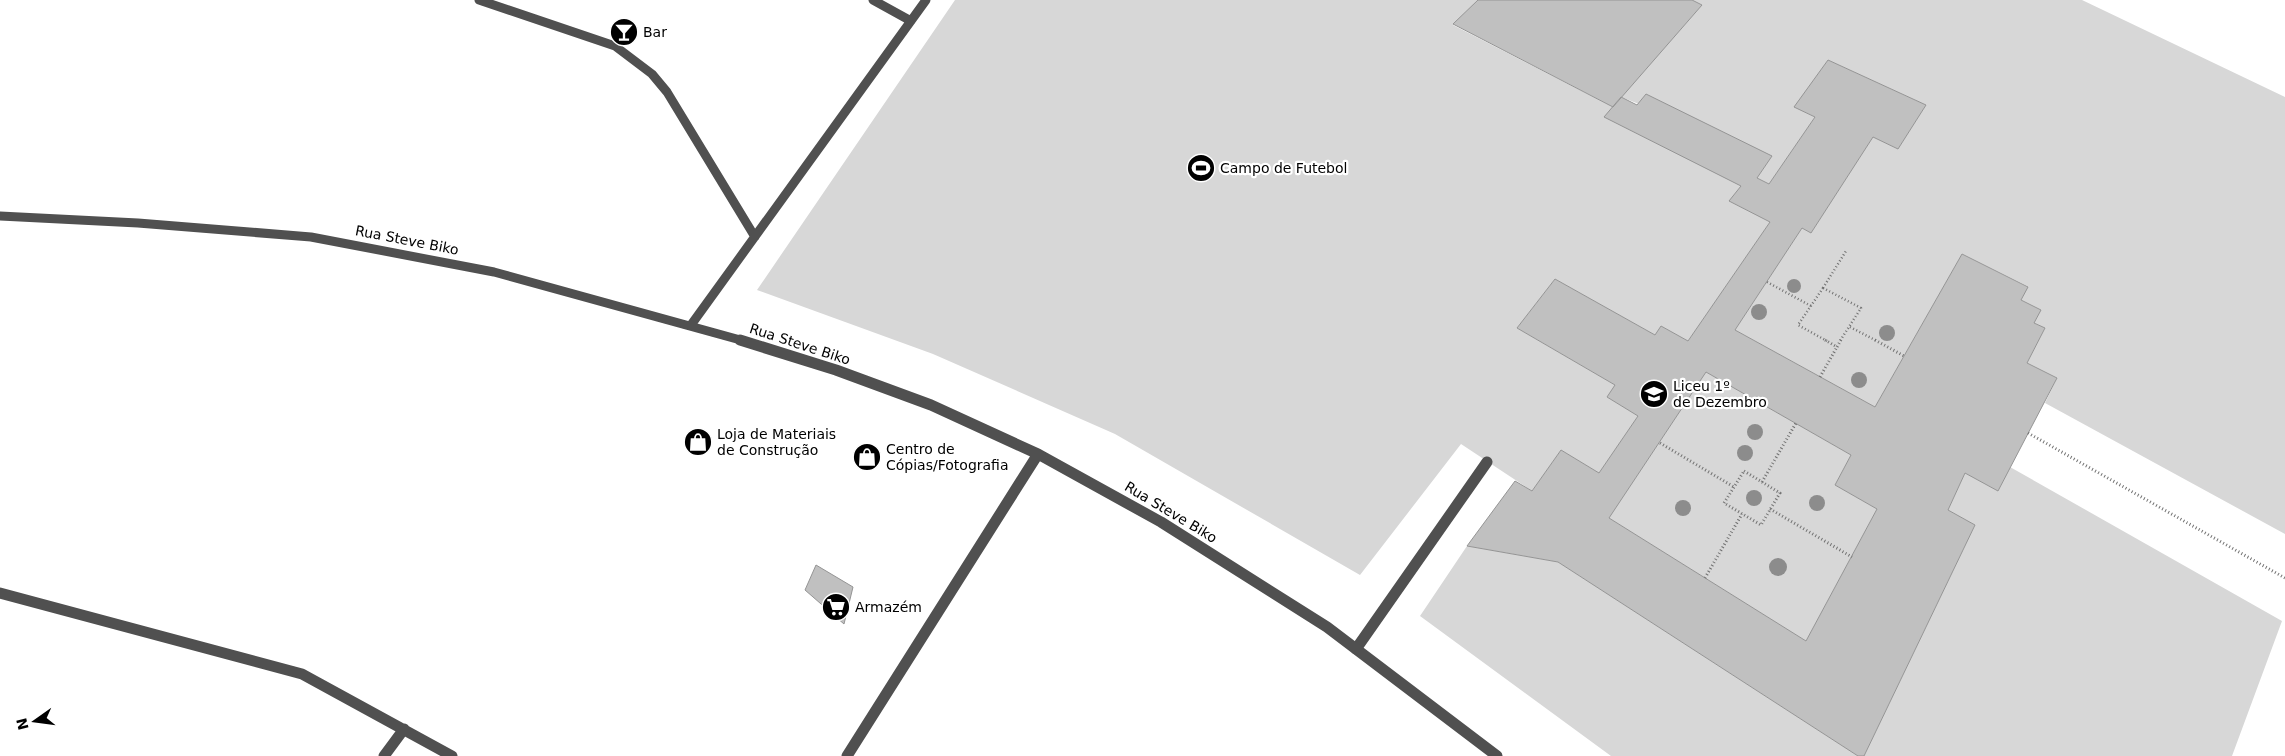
<svg xmlns="http://www.w3.org/2000/svg" width="2285" height="756" font-family="'DejaVu Sans',sans-serif">
  <style>
    .green { fill: #d7d7d7 }
    .building { fill: #c0c0c0; stroke: #949494; fill-rule: evenodd }
    .lines { fill: none; stroke-linecap: round; stroke-linejoin: round }
    .path-far1 { stroke: #727272; stroke-width: 2.5; stroke-dasharray: 1 2.5; stroke-linecap: butt }
    .path { stroke: #727272; stroke-width: 3; stroke-dasharray: 1 2.5; stroke-linecap: butt }
    .lane { stroke: #505050; stroke-width: 11 }
    .street-far1 { stroke: #505050; stroke-width: 9 }
    .street { stroke: #505050; stroke-width: 11 }
    .tree { fill: #8c8c8c }
    .labels { text-anchor: middle; stroke-width: 4.5; stroke-linejoin: round; paint-order: stroke }
    .poi-label { font-size: 14px; fill: #000; stroke: #fff; text-anchor: start }
    .street-label { font-size: 14px; fill: #000; stroke: #fff }
  </style>
  <rect width="100%" height="100%" fill="#fff"/>
  <path class="green" d="M955 0H1478L1453 25 1613 107 1741 186 1730 201 1770 222 1688 341 1661 326 1655 335 1555 279 1517 328 1615 385 1607 397 1638 416 1599 473 1561 450 1532 491 1461 444 1360 575 1115 434 933 354 757 290Z
    M1692 0H2082L2285 97V534L2045 403 2057 378 2027 363 2045 328 2034 323 2041 310 2021 300 2027 286 1962 254 1875 407 1735 330 1802 228 1811 233 1873 137 1898 149 1926 105 1828 60 1795 107 1815 117 1769 184 1757 178 1772 156 1621 97 1702 5Z
    M1706 372 1851 455 1835 485 1877 509 1806 641 1609 518Z
    M2010 467 2282 621 2232 756H1864L1975 525 1948 510 1965 473 1998 491Z
    M1467 546 1558 562 1858 756H1611L1420 616Z"/>
  <path class="building" d="M1478 0H1692L1702 5 1613 107 1453 24Z
    M624 23 636 30 628 39 612 34Z
    M1828 60 1926 105 1898 149 1873 137 1811 233 1802 228 1735 330 1875 407 1962 254 2028 287 2021 300 2041 310 2034 323 2045 328 2027 363 2057 378 1998 491 1965 473 1948 510 1975 525 1864 756H1858L1558 562 1467 546 1515 481 1532 491 1561 450 1599 473 1638 416 1607 397 1615 385 1517 328 1555 279 1655 335 1661 326 1688 341 1770 222 1729 201 1741 186 1604 117 1621 97 1637 105 1646 94 1772 156 1757 178 1769 184 1815 117 1794 107ZM1706 372 1851 455 1835 485 1877 509 1806 641 1609 518Z
    M816 565 853 587 844 624 805 590Z"/>
  <g class="lines">
    <path class="path-far1" d="M1767 282 1811 306
      M1823 288 1861 308 1840 341
      M1823 288 1798 325 1827 341
      M1823 288 1846 251
      M1850 327 1877 341"/>
    <path class="path" d="M1825 340 1837 347 1841 340
      M1875 340 1904 356
      M1820 377 1837 347
      M2028 433 2285 578
      M1660 443 1734 487
      M1744 471 1780 493 1761 525 1724 503Z
      M1762 482 1796 423
      M1770 509 1852 557
      M1705 578 1742 514"/>
    <path class="lane" d="M1356 649 1487 462"/>
    <path class="street-far1" d="M479 0 615 46 652 74 667 92 755 237
      M873 0 911 21
      M0 216 138 223 311 237 494 272 744 341
      M691 325 926 0"/>
    <path class="street" d="M740 340 836 370 931 405 1038 454 1161 522 1327 627 1497 756
      M0 593 302 674 452 756
      M384 756 404 729
      M847 756 1038 454"/>
  </g>
  <g class="tree">
    <circle cx="1794" cy="286" r="7"/>
    <circle cx="1759" cy="312" r="8"/>
    <circle cx="1887" cy="333" r="8"/>
    <circle cx="1859" cy="380" r="8"/>
    <circle cx="1755" cy="432" r="8"/>
    <circle cx="1745" cy="453" r="8"/>
    <circle cx="1754" cy="498" r="8"/>
    <circle cx="1817" cy="503" r="8"/>
    <circle cx="1683" cy="508" r="8"/>
    <circle cx="1778" cy="567" r="9"/>
  </g>
  <defs>
    <symbol id="bar-disc" viewBox="-11 -11 22 22"><circle r="9.5" fill="#000" stroke="#fff"/><path d="M-6-5H6L.8 .8V4.5H3.5V6h-7V4.5H-.8V.8Z" fill="#fff"/></symbol>
    <symbol id="stadium-disc" viewBox="-11 -11 22 22"><circle r="9.5" fill="#000" stroke="#fff"/><path d="M0-5a6.5 5 0 1 0 0 10a6.5 5 0 1 0 0-10ZM-3.5-1.8h7v3.6h-7Z" fill="#fff"/></symbol>
    <symbol id="school-disc" viewBox="-11 -11 22 22"><circle r="9.5" fill="#000" stroke="#fff"/><path d="M0-5L7-2L0 1L-7-2ZM-4 1L0 2.5L4 1V4Q0 6-4 4Z" fill="#fff"/></symbol>
    <symbol id="shop-disc" viewBox="-11 -11 22 22"><circle r="9.5" fill="#000" stroke="#fff"/><path d="M-5-2.5h2.3a2.7 3.5 0 0 1 5.4 0H5L5.5 6h-11ZM-1.5-2.5h3a1.5 2.3 0 0 0-3 0Z" fill="#fff"/></symbol>
    <symbol id="supermarket-disc" viewBox="-11 -11 22 22"><circle r="9.5" fill="#000" stroke="#fff"/><path d="M-6-5.5h2.5l.6 2H6L4.5 2H-2.5L-4.4-4H-6ZM-1.5 3.2a1.3 1.3 0 1 0 .1 0ZM3 3.2a1.3 1.3 0 1 0 .1 0Z" fill="#fff"/></symbol>
  </defs>
  <g fill-rule="evenodd">
    <use href="#bar-disc" x="608" y="16" width="32" height="32"/>
    <use href="#stadium-disc" x="1185" y="152" width="32" height="32"/>
    <use href="#school-disc" x="1638" y="378" width="32" height="32"/>
    <use href="#shop-disc" x="682" y="426" width="32" height="32"/>
    <use href="#shop-disc" x="851" y="441" width="32" height="32"/>
    <use href="#supermarket-disc" x="820" y="591" width="32" height="32"/>
  </g>
  <g class="labels">
    <g class="poi-label">
      <text x="643" y="37">Bar</text>
      <text x="1220" y="173">Campo de Futebol</text>
      <text x="1673" y="391">Liceu 1º<tspan x="1673" dy="16">de Dezembro</tspan></text>
      <text x="717" y="439">Loja de Materiais<tspan x="717" dy="16">de Construção</tspan></text>
      <text x="886" y="454">Centro de<tspan x="886" dy="16">Cópias/Fotografia</tspan></text>
      <text x="855" y="612">Armazém</text>
    </g>
    <g class="street-label">
      <text transform="translate(407 240) rotate(11)" y="5">Rua Steve Biko</text>
      <text transform="translate(800 344) rotate(18)" y="5">Rua Steve Biko</text>
      <text transform="translate(1171 512) rotate(31)" y="5">Rua Steve Biko</text>
    </g>
  </g>
  <g transform="translate(35 721) rotate(256)" stroke="#ffffff" stroke-width="4" paint-order="stroke">
  <path d="M0-4L9 19L0 12L-9 19Z" fill="#000000"/>
  <text y="-8" font-size="14" font-weight="bold" text-anchor="middle" fill="#000000">N</text>
  </g>
</svg>
